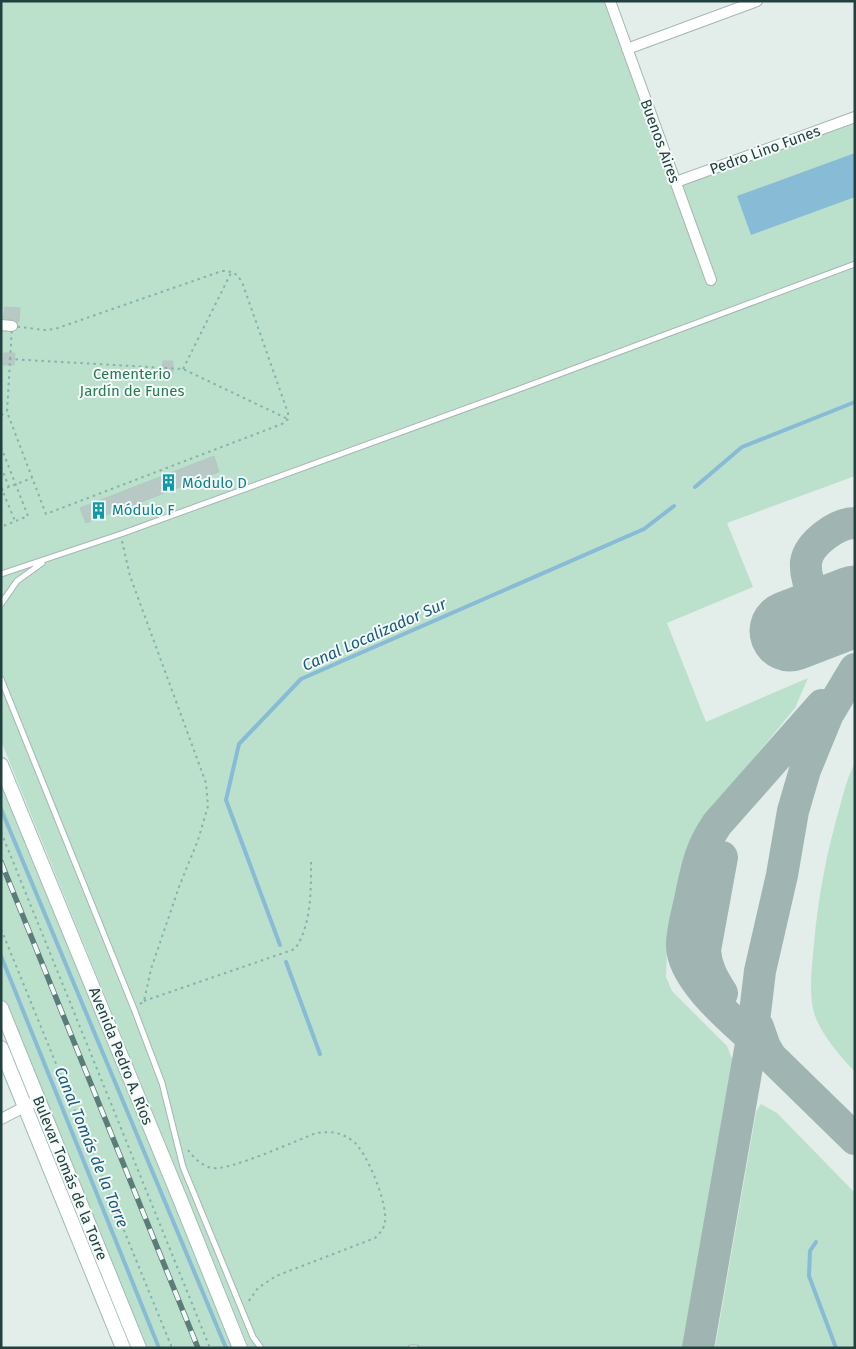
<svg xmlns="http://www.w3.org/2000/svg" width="856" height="1349" font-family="'Fira Sans',sans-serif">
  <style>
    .green { fill: #bbe0cc }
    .water { fill: #88bbd6 }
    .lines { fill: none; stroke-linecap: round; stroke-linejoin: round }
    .stream { stroke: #88bbd6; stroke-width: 4 }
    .taxiway { stroke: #a0b5b2; stroke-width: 32 }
    .runway { stroke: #a0b5b2; stroke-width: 81 }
    .building { fill: #b8c9c5; stroke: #b5c8c3 }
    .lane-casing { stroke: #a5b6b4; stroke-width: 7 }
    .street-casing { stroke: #a5b6b4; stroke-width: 12 }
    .secondary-casing { stroke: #a1bab6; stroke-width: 16 }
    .path { stroke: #82b3ad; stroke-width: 2; stroke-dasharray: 2.5 4; stroke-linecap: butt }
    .lane { stroke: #fff; stroke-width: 5 }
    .street { stroke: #fff; stroke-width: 10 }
    .secondary { stroke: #fff; stroke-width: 14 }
    .rail-casing { stroke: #5c7c79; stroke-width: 5.5 }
    .rail { stroke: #f4faf8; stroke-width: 4; stroke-dasharray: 11; stroke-linecap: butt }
    .labels { text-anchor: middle; stroke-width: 4; stroke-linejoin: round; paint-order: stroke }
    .street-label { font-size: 15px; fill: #21403e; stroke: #f4faf8 }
    .park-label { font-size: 15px; fill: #297a57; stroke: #f4faf8 }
    .culture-label { font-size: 15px; fill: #0d838f; stroke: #f4faf8; text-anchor: start }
    .water-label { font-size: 16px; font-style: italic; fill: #175b80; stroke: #f4faf8 }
  </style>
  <rect width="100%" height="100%" fill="#e3eeeb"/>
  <path class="green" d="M1 1H610L676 182 855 117V476L727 523 753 587 667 623 706 722 808 678 795 708 699 825 689 843 667 948 666 977 672 991 727 1046 732 1059 733 1072 685 1348H249L1 741Z
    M855 763V1072C840 1056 818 1031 813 1009 809 988 812 966 814 944 818 897 827 851 840 806 844 791 848 776 855 763Z
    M1 765 240 1348H139L1 1008Z
    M761 1104 777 1113 855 1193V1348H715L756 1112Z"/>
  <path class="water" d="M855 153V197L751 235 737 196Z"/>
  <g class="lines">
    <path class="stream" d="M695 487 742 447 855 402
      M1 809 226 1348
      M280 945 226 800 239 744 301 679 644 529 674 506
      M1 956 159 1348
      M286 962 320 1054
      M816 1242 810 1251 809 1276 836 1348"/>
    <path class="taxiway" d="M839 612C835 611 829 609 825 607 822 605 819 601 817 598 809 588 805 574 806 562 809 543 837 523 855 523
      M722 993C713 979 706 967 705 950L722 857
      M758 1027 765 1047 771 1057 855 1139
      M763 1048C738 1025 681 980 682 945 682 929 688 911 691 895 697 867 700 849 717 824L822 705
      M698 1348 752 1038 760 971 782 875 793 811 805 770 828 714 855 669"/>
    <path class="runway" d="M790 631 855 606"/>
  </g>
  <path class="building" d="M5 307 20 308 19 322 3 318Z
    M4 353H15L14 365H3Z
    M163 361H173V373H162Z
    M214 456 219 472 86 523 80 508Z"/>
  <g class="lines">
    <defs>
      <path id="lane" d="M1 574 121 534 514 391 855 264
        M1 604 17 581 42 563
        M1 679 134 1009 162 1083 183 1167 253 1337 261 1348
        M411 1348H416"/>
      <path id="street" d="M610 1 711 280
        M627 49 757 1
        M676 182 855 117
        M1 325 12 326
        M1 1119 38 1100"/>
      <path id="secondary" d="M1 765 180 1199 240 1348
        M1 1008 139 1348
        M1 1048 123 1348"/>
    </defs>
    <use href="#lane" class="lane-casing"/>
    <use href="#street" class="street-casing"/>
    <use href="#secondary" class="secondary-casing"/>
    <path class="path" d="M222 271C233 271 236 273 242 282L288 413V419L282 424 46 514 7 412 12 326 44 330 55 329Z
      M9 359 183 369 288 419
      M183 369 232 271
      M1 415 7 412
      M1 447 28 516 1 527
      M1 467 9 487
      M1 487 15 521
      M1 490 32 478
      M122 541 130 576 206 783 208 806 198 840 179 887 151 969 144 1001 140 1004
      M1 832 210 1348
      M1 929 172 1348
      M144 1001 295 949C312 924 311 889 311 859
      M188 1150C194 1158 203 1167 213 1168 229 1171 298 1140 316 1133 330 1131 341 1132 353 1141 367 1152 388 1204 385 1222 384 1229 380 1233 375 1238L276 1276 258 1288 248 1302"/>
    <use href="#lane" class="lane"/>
    <use href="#street" class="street"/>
    <use href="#secondary" class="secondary"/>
    <defs>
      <path id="rail" d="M1 862 198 1348"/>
    </defs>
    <use href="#rail" class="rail-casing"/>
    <use href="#rail" class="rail"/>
  </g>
  <defs>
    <symbol id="building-bare" viewBox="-9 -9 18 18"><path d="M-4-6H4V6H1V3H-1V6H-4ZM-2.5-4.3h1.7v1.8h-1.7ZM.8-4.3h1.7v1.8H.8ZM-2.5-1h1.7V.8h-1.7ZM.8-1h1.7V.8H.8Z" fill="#0f9aa8" stroke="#f4faf8" stroke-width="2.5" paint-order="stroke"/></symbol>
  </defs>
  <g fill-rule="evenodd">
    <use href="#building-bare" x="156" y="470" width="25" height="25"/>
    <use href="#building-bare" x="86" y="498" width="25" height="25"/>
  </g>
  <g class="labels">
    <g class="street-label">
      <text transform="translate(660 141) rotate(70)" y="5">Buenos Aires</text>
      <text transform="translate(765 150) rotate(-20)" y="5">Pedro Lino Funes</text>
      <text transform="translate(121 1056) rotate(68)" y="5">Avenida Pedro A. Ríos</text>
      <text transform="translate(70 1178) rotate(68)" y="5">Bulevar Tomás de la Torre</text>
    </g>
    <g class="park-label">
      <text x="132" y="379">Cementerio<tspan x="132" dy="17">Jardín de Funes</tspan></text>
    </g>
    <g class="culture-label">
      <text x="182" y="488">Módulo D</text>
      <text x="112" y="515">Módulo F</text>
    </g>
    <g class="water-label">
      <text transform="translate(374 634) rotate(-24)" y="6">Canal Localizador Sur</text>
      <text transform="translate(92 1147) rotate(68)" y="6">Canal Tomás de la Torre</text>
    </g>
  </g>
  <rect width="856" height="1349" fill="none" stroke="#21403e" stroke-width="5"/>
</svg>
